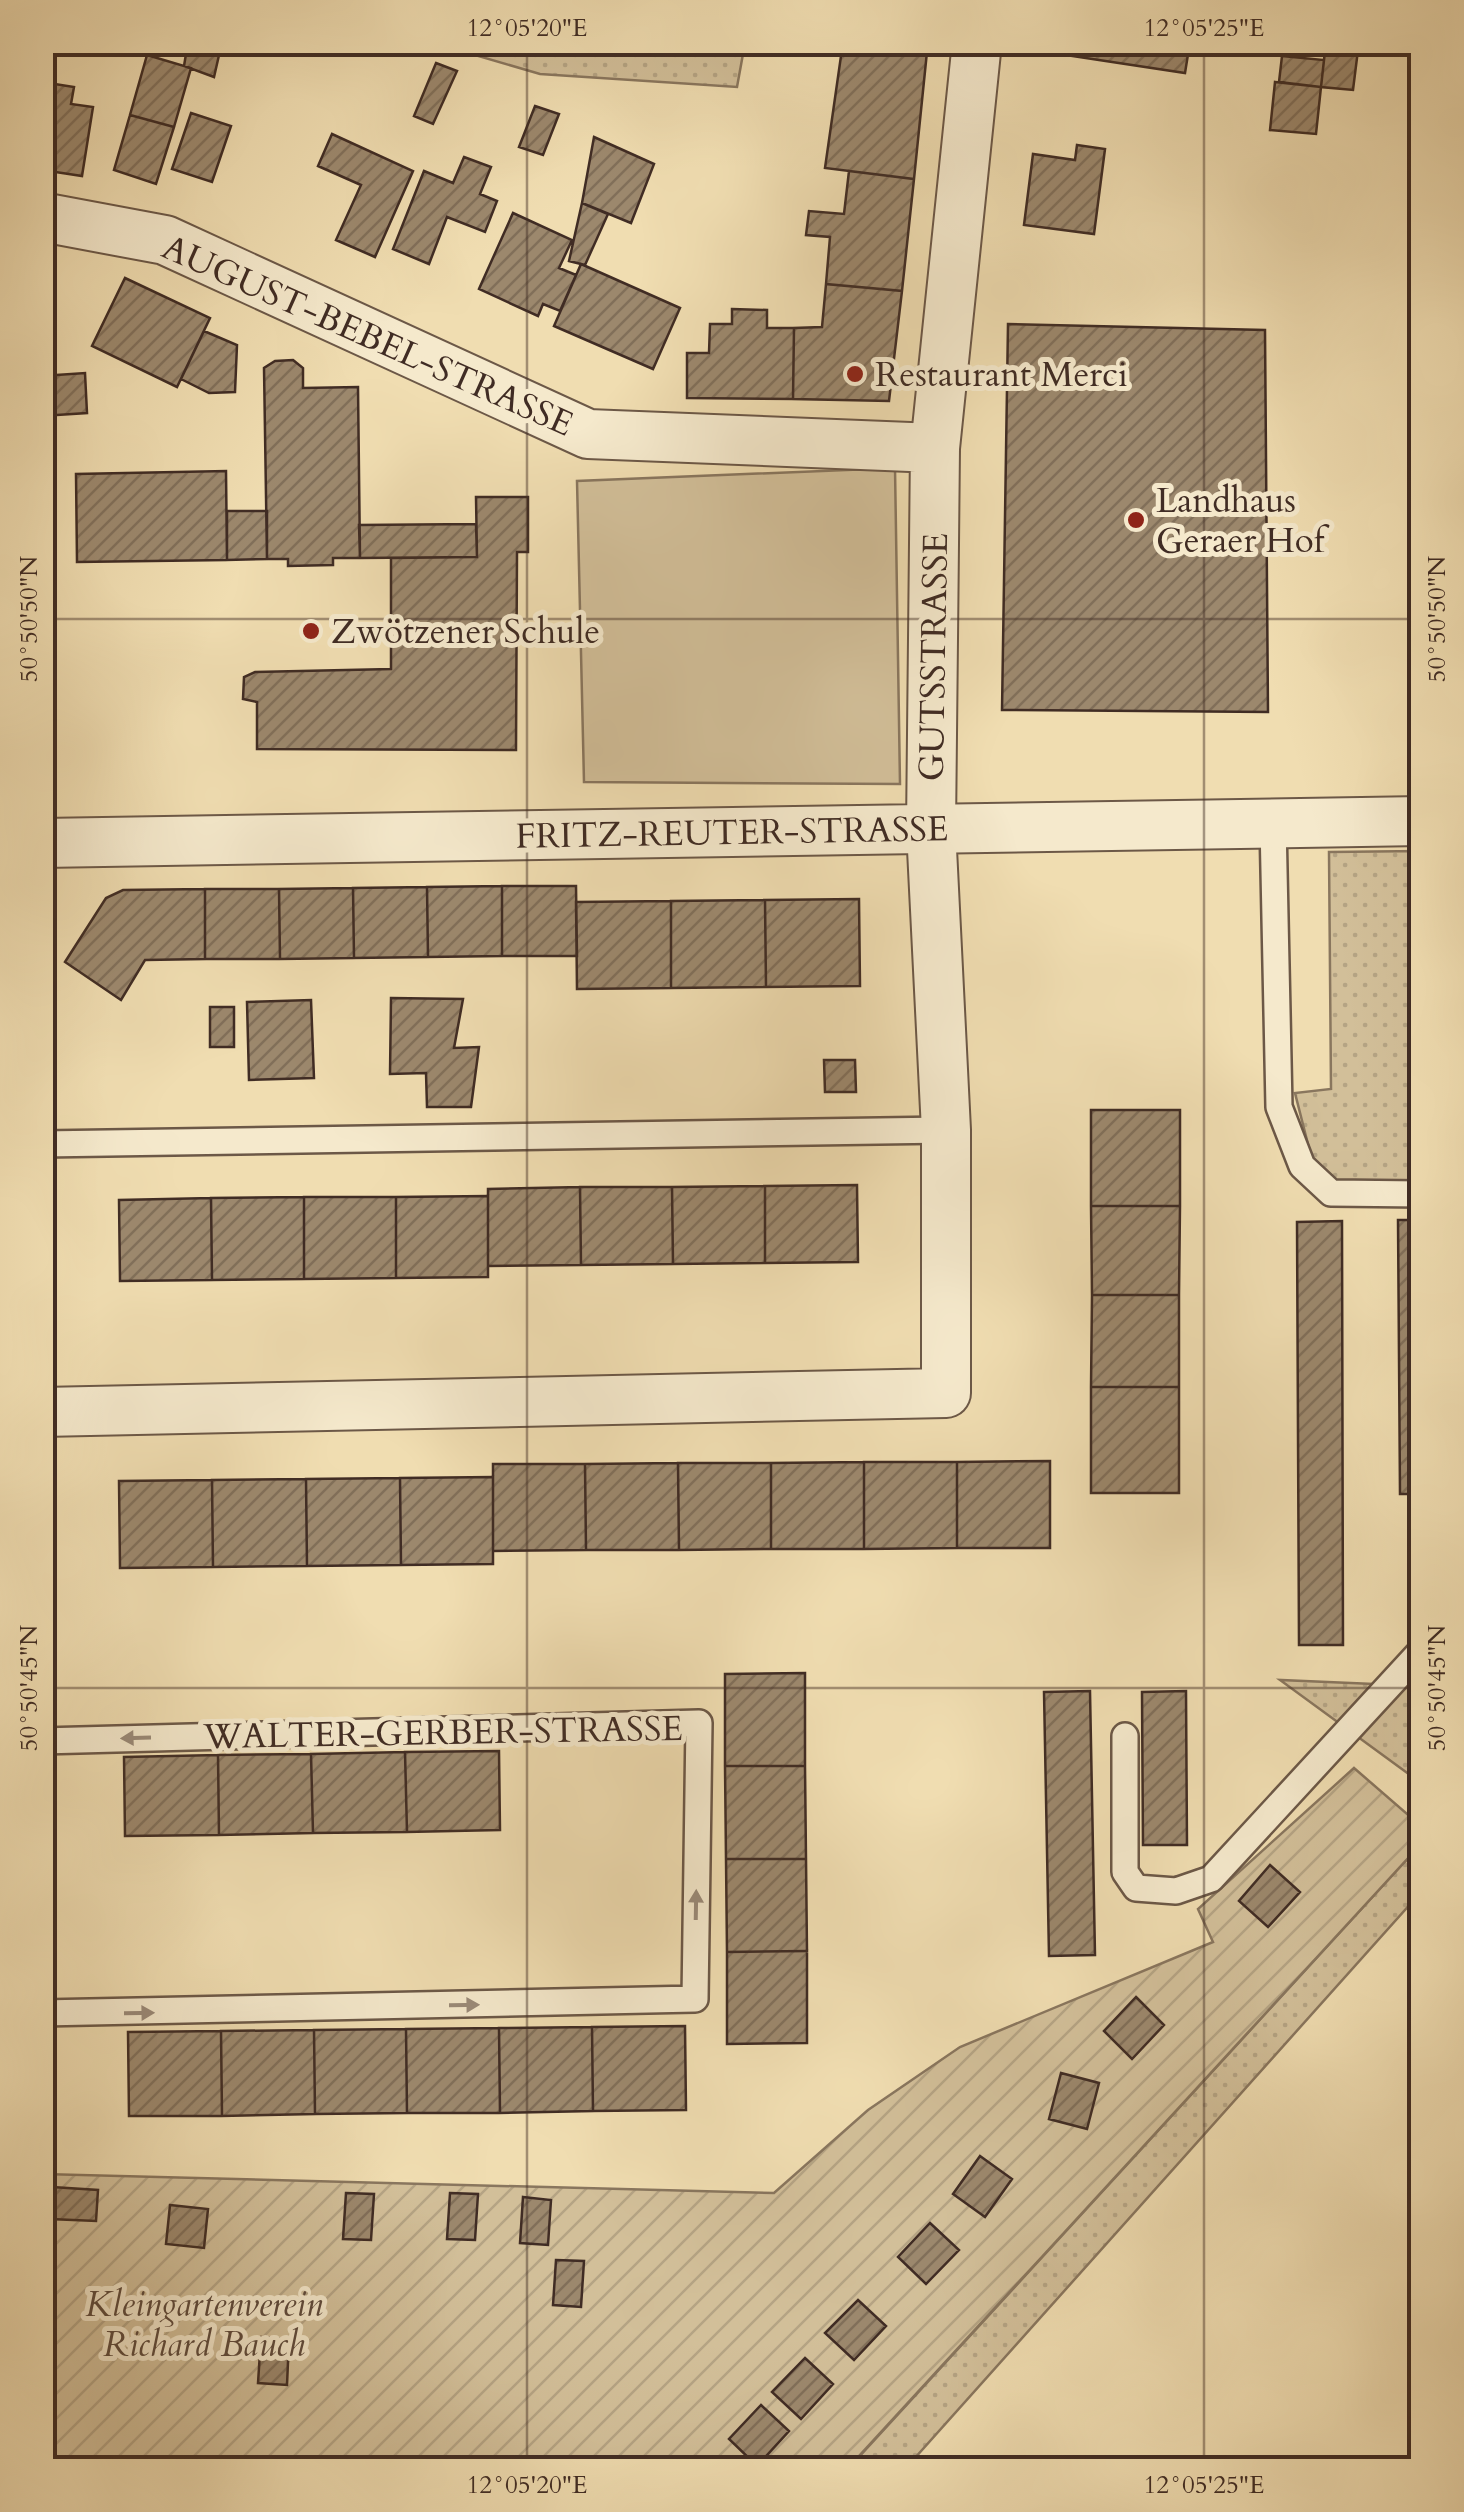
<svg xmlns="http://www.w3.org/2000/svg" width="1464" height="2512" font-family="Cardo,serif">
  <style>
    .grass { fill: url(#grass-dots); stroke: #89765e; stroke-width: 2.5 }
    .park { fill: #d2bf99; stroke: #89765e; stroke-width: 2.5 }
    .garden { fill: url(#garden-furrows); stroke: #89765e; stroke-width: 2.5 }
    .building { fill: url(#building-hatch); stroke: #402c24; stroke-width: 2.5 }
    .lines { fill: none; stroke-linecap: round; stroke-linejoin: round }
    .service-casing { stroke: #6c5847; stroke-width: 30 }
    .minor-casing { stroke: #6c5847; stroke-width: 52 }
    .service { stroke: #f5e9cc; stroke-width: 25 }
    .minor { stroke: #f5e9cc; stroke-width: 48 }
    .oneway { fill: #9a8a78 }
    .ticks { fill: none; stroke: #402c24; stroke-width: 2.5; stroke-opacity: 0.45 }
    .poi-dot { fill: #8f2418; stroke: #f5e9cc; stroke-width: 4 }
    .labels { text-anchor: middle; stroke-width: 10; stroke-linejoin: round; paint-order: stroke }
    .street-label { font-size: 35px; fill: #402c24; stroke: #f5e9cc }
    .poi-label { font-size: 35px; fill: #402c24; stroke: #f5e9cc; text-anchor: start }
    .park-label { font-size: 35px; font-style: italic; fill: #5d493b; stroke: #f5e9cc }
    .neatline { fill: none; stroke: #402c24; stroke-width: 4 }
    .ticks-label { font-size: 25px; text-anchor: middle; fill: #402c24 }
  </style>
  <defs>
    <pattern id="grass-dots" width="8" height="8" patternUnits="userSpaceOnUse" patternTransform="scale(2.5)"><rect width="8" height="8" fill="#d2bf99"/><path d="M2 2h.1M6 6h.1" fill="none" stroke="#b5a484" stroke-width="1.8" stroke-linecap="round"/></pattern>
    <pattern id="garden-furrows" width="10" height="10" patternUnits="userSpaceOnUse" patternTransform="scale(2.5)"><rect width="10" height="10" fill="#d2bf99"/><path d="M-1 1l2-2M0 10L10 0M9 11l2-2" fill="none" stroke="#b5a484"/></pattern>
    <pattern id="building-hatch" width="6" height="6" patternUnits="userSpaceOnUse" patternTransform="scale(2.5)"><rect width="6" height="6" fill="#9c886d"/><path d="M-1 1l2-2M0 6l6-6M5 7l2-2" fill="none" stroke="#816f59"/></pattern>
  </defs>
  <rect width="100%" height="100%" fill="#f0ddb1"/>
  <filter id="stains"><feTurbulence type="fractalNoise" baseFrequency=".002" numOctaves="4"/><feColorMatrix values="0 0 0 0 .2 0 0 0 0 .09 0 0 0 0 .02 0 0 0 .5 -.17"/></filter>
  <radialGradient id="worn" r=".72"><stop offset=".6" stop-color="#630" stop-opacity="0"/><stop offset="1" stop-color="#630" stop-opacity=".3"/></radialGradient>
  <path class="grass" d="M434 43H745L737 87 540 74Z
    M1421 851V1192L1336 1181 1312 1160 1295 1093 1331 1089 1329 852Z
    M1421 1642V1783L1280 1680 1374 1684Z
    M1421 1844V1892L905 2469 847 2470Z"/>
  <path class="park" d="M895 468 900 784 584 782 577 481Z"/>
  <path class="garden" d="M1354 1768 1421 1826V1844L847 2469 43 2470V2174L774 2193 868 2110 960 2047 1213 1942 1198 1909Z"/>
  <path class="building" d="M188 42H222L214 77 184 66Z
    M843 42H928L914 179 825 168Z
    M1061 42H1190L1185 73 1059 54Z
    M1326 42H1359L1353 90 1321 87Z
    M147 55 191 68 174 127 130 115Z
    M1282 56 1324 60 1321 87 1279 82Z
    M436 63 457 71 433 124 414 116Z
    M42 82 74 87 71 104 93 107 82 176 42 170Z
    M1275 82 1321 87 1316 134 1270 130Z
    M535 106 559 114 543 155 519 147Z
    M191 113 231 126 212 182 172 169Z
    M130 115 174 127 156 184 114 170Z
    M332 134 413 171 375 257 336 240 361 185 318 166Z
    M594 137 654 164 631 223 582 203Z
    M1077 145 1105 149 1094 234 1024 225 1033 154 1075 160Z
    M464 157 491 167 480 194 497 201 485 232 447 217 429 264 393 249 424 171 453 183Z
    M849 171 914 179 902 291 826 284 830 237 806 235 809 211 844 214Z
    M582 203 608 214 585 265 569 261Z
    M513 213 572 240 559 268 576 275 560 311 543 304 538 316 479 289Z
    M581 264 680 308 653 369 554 326Z
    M47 265 51 300H46L47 345 42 346V266Z
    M125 278 210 318 177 387 92 346Z
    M826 284 902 291 889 401 793 399 794 328 822 327Z
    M732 309 767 310V328H794L793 399 687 398V353H709L710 324H732Z
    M1008 324 1265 330 1268 712 1002 710Z
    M204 331 237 345 235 392 209 393 181 379Z
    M293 360 303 368V388L358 387 360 558H333V565L288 566V559H267L264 368 275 361Z
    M85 373 87 413 42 416V376Z
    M226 471 227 560 77 562 76 474Z
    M476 497H528V552H517L516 750 257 749V702L243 699 244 677 255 672 391 669V558L477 557Z
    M227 511H267V559L227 560Z
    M476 524 477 557 360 558 359 525Z
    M502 886H576L577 956H502Z
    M502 886V956L428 957 427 887Z
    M427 887 428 957 354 958 353 888Z
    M353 888 354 958 280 959 279 889Z
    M205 889H279L280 959H205Z
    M205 889V959L145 960 121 1000 65 962 106 898 123 890Z
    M859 899 860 986 766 987 765 900Z
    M765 900 766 987 671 988V901Z
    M671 901V988L577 989 576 902Z
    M391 998 463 999 454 1048 479 1047 471 1107H427L426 1073 390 1074Z
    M311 1000 314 1078 249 1080 247 1002Z
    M210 1007H234V1047H210Z
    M824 1060H855L856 1092H825Z
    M1091 1110H1180V1206H1091Z
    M857 1185 858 1262 765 1263V1186Z
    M765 1186V1263L673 1264 672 1187Z
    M580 1187 581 1265 488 1266V1189Z
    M580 1187H672L673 1264 581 1265Z
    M488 1196V1277L396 1278V1197Z
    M304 1197V1279L212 1280 211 1198Z
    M304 1197H396V1278L304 1279Z
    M211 1198 212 1280 120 1281 119 1200Z
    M1091 1206H1180L1179 1295H1092Z
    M1398 1220H1422V1494H1400Z
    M1342 1221 1343 1645H1299L1297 1222Z
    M1092 1295H1179V1387H1091Z
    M1091 1387H1179V1493H1091Z
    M1050 1461V1548H957V1462Z
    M864 1462V1549H771V1463Z
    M864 1462H957V1548L864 1549Z
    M678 1463 679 1550H586L585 1464Z
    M678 1463H771V1549L679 1550Z
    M493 1464H585L586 1550 493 1551Z
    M493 1477V1564L401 1565 400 1478Z
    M400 1478 401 1565 307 1566 306 1479Z
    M306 1479 307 1566 213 1567 212 1480Z
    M212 1480 213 1567 120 1568 119 1481Z
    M805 1673V1766H725V1674Z
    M1090 1691 1095 1955 1049 1956 1044 1692Z
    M1186 1691 1187 1845H1143L1142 1692Z
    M499 1751 500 1830 407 1832 405 1752Z
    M405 1752 407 1832 313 1833 311 1754Z
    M311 1754 313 1833 219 1835 218 1755Z
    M218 1755 219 1835 125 1836 124 1757Z
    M725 1766H805L806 1859H726Z
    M726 1859H806L807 1951 727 1952Z
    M1270 1865 1300 1892 1268 1927 1239 1901Z
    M807 1951V2043L727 2044V1952Z
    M1136 1997 1164 2025 1132 2059 1104 2031Z
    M685 2026 686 2110 593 2111 592 2027Z
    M592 2027 593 2111 500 2113 499 2028Z
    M499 2028 500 2113H407L406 2029Z
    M406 2029 407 2113 315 2114 314 2030Z
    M314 2030 315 2114 222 2116 221 2031Z
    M221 2031 222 2116H129L128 2032Z
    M1061 2073 1099 2083 1087 2129 1049 2119Z
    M980 2156 1012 2179 985 2217 953 2194Z
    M52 2187 98 2190 96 2221 50 2219Z
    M346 2193 374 2194 371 2240 343 2239Z
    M450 2193 478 2194 475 2240 447 2239Z
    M523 2197 551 2200 548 2245 520 2243Z
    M170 2205 208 2209 204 2248 166 2244Z
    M930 2223 959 2250 926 2284 898 2257Z
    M556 2260 584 2261 581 2307 553 2305Z
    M858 2300 886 2326 854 2360 825 2333Z
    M261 2337 289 2339 287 2385 258 2383Z
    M805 2358 833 2384 801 2419 772 2392Z
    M761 2405 789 2431 757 2466 729 2439Z"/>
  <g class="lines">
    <defs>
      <path id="service" d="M1273 823 1279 1107 1302 1166 1331 1193 1422 1194
        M42 1144 946 1130
        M1125 1736V1872L1136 1888 1176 1891 1211 1879 1422 1650
        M42 1741 699 1723 695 1999 42 2013"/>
      <path id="minor" d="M42 217 165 240 588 434 935 448
        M42 843 1422 821
        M42 1412 946 1393V1130L931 829 935 448 977 42"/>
    </defs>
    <use href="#service" class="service-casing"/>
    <use href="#minor" class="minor-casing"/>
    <use href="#service" class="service"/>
    <use href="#minor" class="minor"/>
  </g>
  <defs><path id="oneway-solid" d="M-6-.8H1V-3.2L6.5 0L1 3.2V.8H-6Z" transform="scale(2.5)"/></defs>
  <g class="oneway">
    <use href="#oneway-solid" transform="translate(136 1738) rotate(178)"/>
    <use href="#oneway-solid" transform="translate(696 1905) rotate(-89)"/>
    <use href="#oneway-solid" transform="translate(464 2005) rotate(-1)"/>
    <use href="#oneway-solid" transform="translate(139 2013) rotate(-1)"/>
  </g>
  <path class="ticks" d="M527 42V2470M1204 42V2470M42 619H1422M42 1688H1422"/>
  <g class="poi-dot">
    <circle cx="855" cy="374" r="10"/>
    <circle cx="1136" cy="520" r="10"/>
    <circle cx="311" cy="631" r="10"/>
  </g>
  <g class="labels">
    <g class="street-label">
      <text transform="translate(368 335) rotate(24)" y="12">AUGUST-BEBEL-STRASSE</text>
      <text transform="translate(933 657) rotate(-89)" y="12">GUTSSTRASSE</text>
      <text transform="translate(732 832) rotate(-1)" y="12">FRITZ-REUTER-STRASSE</text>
      <text transform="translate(443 1732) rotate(-1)" y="12">WALTER-GERBER-STRASSE</text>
    </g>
    <g class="poi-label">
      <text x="875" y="386">Restaurant Merci</text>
      <text x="1156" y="512">Landhaus<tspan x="1156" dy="40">Geraer Hof</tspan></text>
      <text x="331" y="643">Zwötzener Schule</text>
    </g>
    <g class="park-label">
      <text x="204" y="2316">Kleingartenverein<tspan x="204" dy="40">Richard Bauch</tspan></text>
    </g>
  </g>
  <rect width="1464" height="2512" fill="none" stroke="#f0ddb1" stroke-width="110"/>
  <rect x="55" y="55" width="1354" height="2402" class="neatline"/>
  <g class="ticks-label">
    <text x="527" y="36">12°05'20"E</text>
    <text x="1204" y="36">12°05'25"E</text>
    <text transform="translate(28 619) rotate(-90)" y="9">50°50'50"N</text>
    <text transform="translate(1436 619) rotate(-90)" y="9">50°50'50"N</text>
    <text transform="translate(28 1688) rotate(-90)" y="9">50°50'45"N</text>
    <text transform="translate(1436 1688) rotate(-90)" y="9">50°50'45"N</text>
    <text x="527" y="2493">12°05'20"E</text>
    <text x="1204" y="2493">12°05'25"E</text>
  </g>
  <rect width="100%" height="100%" filter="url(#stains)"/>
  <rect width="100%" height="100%" fill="url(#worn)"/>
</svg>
